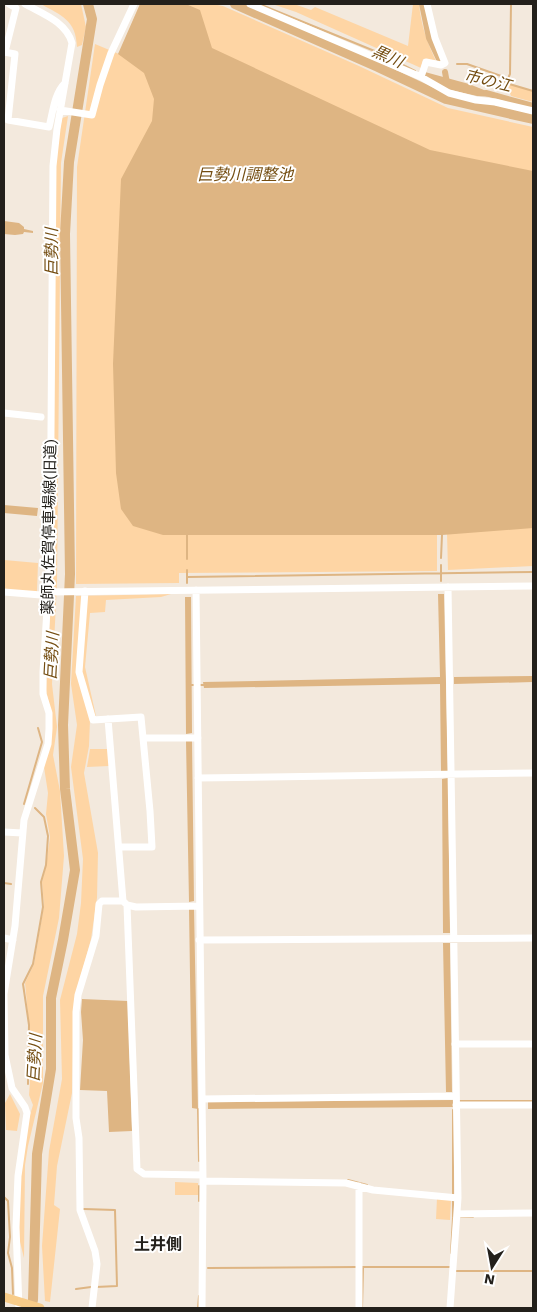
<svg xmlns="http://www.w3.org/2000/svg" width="537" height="1312" font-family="'Work Sans','Noto Sans JP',sans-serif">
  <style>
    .green { fill: #fed5a4 }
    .water { fill: #deb583 }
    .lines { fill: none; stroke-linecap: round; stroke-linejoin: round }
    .stream { stroke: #deb583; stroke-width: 2 }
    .canal { stroke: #deb583; stroke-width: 6 }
    .river { stroke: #deb583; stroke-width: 10 }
    .minor { stroke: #fff; stroke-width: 7 }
    .major { stroke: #f8cc89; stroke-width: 9 }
    .labels { text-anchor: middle; stroke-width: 4; stroke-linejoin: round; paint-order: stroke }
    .street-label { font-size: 15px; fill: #23201b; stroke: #fff }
    .water-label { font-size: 16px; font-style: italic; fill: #744d11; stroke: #fff }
    .neighbourhood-label { font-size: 16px; font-weight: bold; fill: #23201b; stroke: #fff }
  </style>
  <rect width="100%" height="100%" fill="#f3e9dd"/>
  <path class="green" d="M41 4H81L86 27 82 45 77 47C76 20 62 16 41 4Z
    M140 4 200 11 186 4H212L223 6 359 66 448 108 533 127V566L448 570 447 533 437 505V571L179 573V583L76 584 77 167 95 44 119 54Z
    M272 4H294L311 10 315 7 408 46 413 4H419C421 25 427 42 436 61L423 59 421 68 296 12Z
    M506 83 533 91V102L511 96Z
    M68 116 61 163 57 583 52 684 57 727 53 755 60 791 64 856 59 918 43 996V1083L28 1146 25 1165 24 1258 19 1238 20 1168 27 1125 33 1105 29 1095 30 1081 29 1025 25 983 34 964 44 906 42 882 46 866 50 837 46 814 48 793 44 767 51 713 46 690 52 583 56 152 62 118Z
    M4 560 38 563 37 592 4 590Z
    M171 594 161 597 106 600 105 612 90 613 85 667 96 716 90 720 89 746 84 773 98 853 97 898 91 939 74 1001 72 1093 57 1166 54 1205 60 1209 50 1302 45 1301 42 1246 49 1151 62 1079 60 1000 77 934 81 903 83 859 71 767 77 725 71 684 76 596Z
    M90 749H108L109 766 87 767Z
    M10 1094 20 1114 17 1131 6 1130 5 1103Z
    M175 1182 198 1183V1195H175Z
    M437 1198 451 1200 450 1220 436 1219Z"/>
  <path class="water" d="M140 4H186L200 10 212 48 430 150 533 171V528L442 535H163L133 526 121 509 116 473 113 364 121 179 152 121 154 99 144 73 118 54Z
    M425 72 469 84 494 94V97L477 96 446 89 423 75Z
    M4 221 19 223 24 227V229L33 231V233L24 232 23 234 15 235 4 234Z
    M4 505 38 508 37 516 4 513Z
    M438 594H444L448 771H441L440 684 204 688 203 682 440 677Z
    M185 597H191L192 733 186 734Z
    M533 676V682L454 684V677Z
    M186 741H192L194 901 189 902Z
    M448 778 450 933H443L442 779Z
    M189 909H194L198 1109 192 1108Z
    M443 943H450L452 1092H446Z
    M82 999 128 1001 132 1131 109 1132 107 1091 80 1090 83 1040 81 1012Z
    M453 1100V1107L208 1109V1102Z"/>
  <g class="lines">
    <path class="stream" d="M259 4 377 52 415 71
      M457 64H467L501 76 506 83 533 91
      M506 83 510 74 511 4
      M187 534V559
      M441 558 442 535
      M187 570V577
      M441 581V565
      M187 583V577L533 572
      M191 685H206
      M24 804 42 742 38 728
      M4 883 11 884
      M28 1084 29 1025 23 984 33 964 43 907 41 882 46 865 48 836 44 817 35 808
      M459 1101H533
      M198 1109 199 1161
      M348 1180 367 1185
      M453 1195V1110
      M4 1197 8 1201 10 1237 8 1253 12 1268 13 1294
      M453 1200V1217
      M199 1201V1186
      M84 1209 115 1210 117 1286 96 1287
      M461 1217H473
      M451 1253 453 1218
      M362 1267H450
      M208 1268 357 1267
      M456 1271H533
      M76 1289 91 1287
      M198 1308 199 1296
      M362 1308 363 1268"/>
    <path class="canal" d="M422 4 429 38 439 59
      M445 72 447 83 450 84
      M486 93 533 106"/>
    <path class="river" d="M235 4 378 67 446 99 533 119
      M33 1300 37 1154 51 1069V998L63 940 75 870 65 789 63 725 70 574 65 234 69 162 92 19 88 4"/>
    <path class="minor" d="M250 4 421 77 449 93 476 100 495 102 533 111
      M4 52 15 54 8 120 49 127C53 112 54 94 65 83
      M5 52 16 8 9 4
      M421 77 426 62 441 65 445 63 435 38 427 4
      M60 110 92 115 100 85 111 53 134 4
      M4 413 41 417
      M448 587 458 1198 450 1308
      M196 590 203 1181 202 1308
      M85 591 79 672 93 720 141 717 143 738H198
      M4 592 41 595
      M48 592 533 586
      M108 719 123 901 127 905 136 907 199 906
      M198 778 533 773
      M4 832 22 833
      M120 847H152L150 811 143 738
      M127 905 137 1169 144 1174 203 1175
      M4 938 13 940
      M199 940 533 938
      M455 1044H533
      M202 1099 456 1096
      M456 1105H533
      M203 1181 346 1183 373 1190 458 1198
      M359 1186V1308
      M457 1214 533 1213
      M19 1308 16 1227 18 1176 27 1113 25 1107 12 1088 5 1055 4 994 15 926 24 820 48 744 49 729V713L43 694V672L50 563 53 166 57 129 72 43C66 22 43 14 25 4
      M92 1308 97 1264 95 1251 80 1210 79 1138 76 1118V1012L78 995 96 936 99 904 102 901H123"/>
    <path class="major" d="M4 1297 40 1308"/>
  </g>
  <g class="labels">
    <g class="street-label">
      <text transform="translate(49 527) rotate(-89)" y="5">薬師丸佐賀停車場線(旧道)</text>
    </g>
    <g class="water-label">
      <text transform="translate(388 56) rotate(24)" y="6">黒川</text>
      <text transform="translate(488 80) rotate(14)" y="6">市の江</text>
      <text x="245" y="180">巨勢川調整池</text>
      <text transform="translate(51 252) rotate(-90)" y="6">巨勢川</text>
      <text transform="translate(51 656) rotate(-87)" y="6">巨勢川</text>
      <text transform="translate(34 1058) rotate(-87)" y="6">巨勢川</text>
    </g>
    <g class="neighbourhood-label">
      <text x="158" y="1250">土井側</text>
    </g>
  </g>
  <rect width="537" height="1312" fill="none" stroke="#23201b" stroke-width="10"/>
  <g transform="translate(492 1267) rotate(191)" stroke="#ffffff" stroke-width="4" paint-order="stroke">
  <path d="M0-4L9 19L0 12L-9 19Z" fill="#23201b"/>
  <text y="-8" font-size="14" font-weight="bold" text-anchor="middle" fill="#23201b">N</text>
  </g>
</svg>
